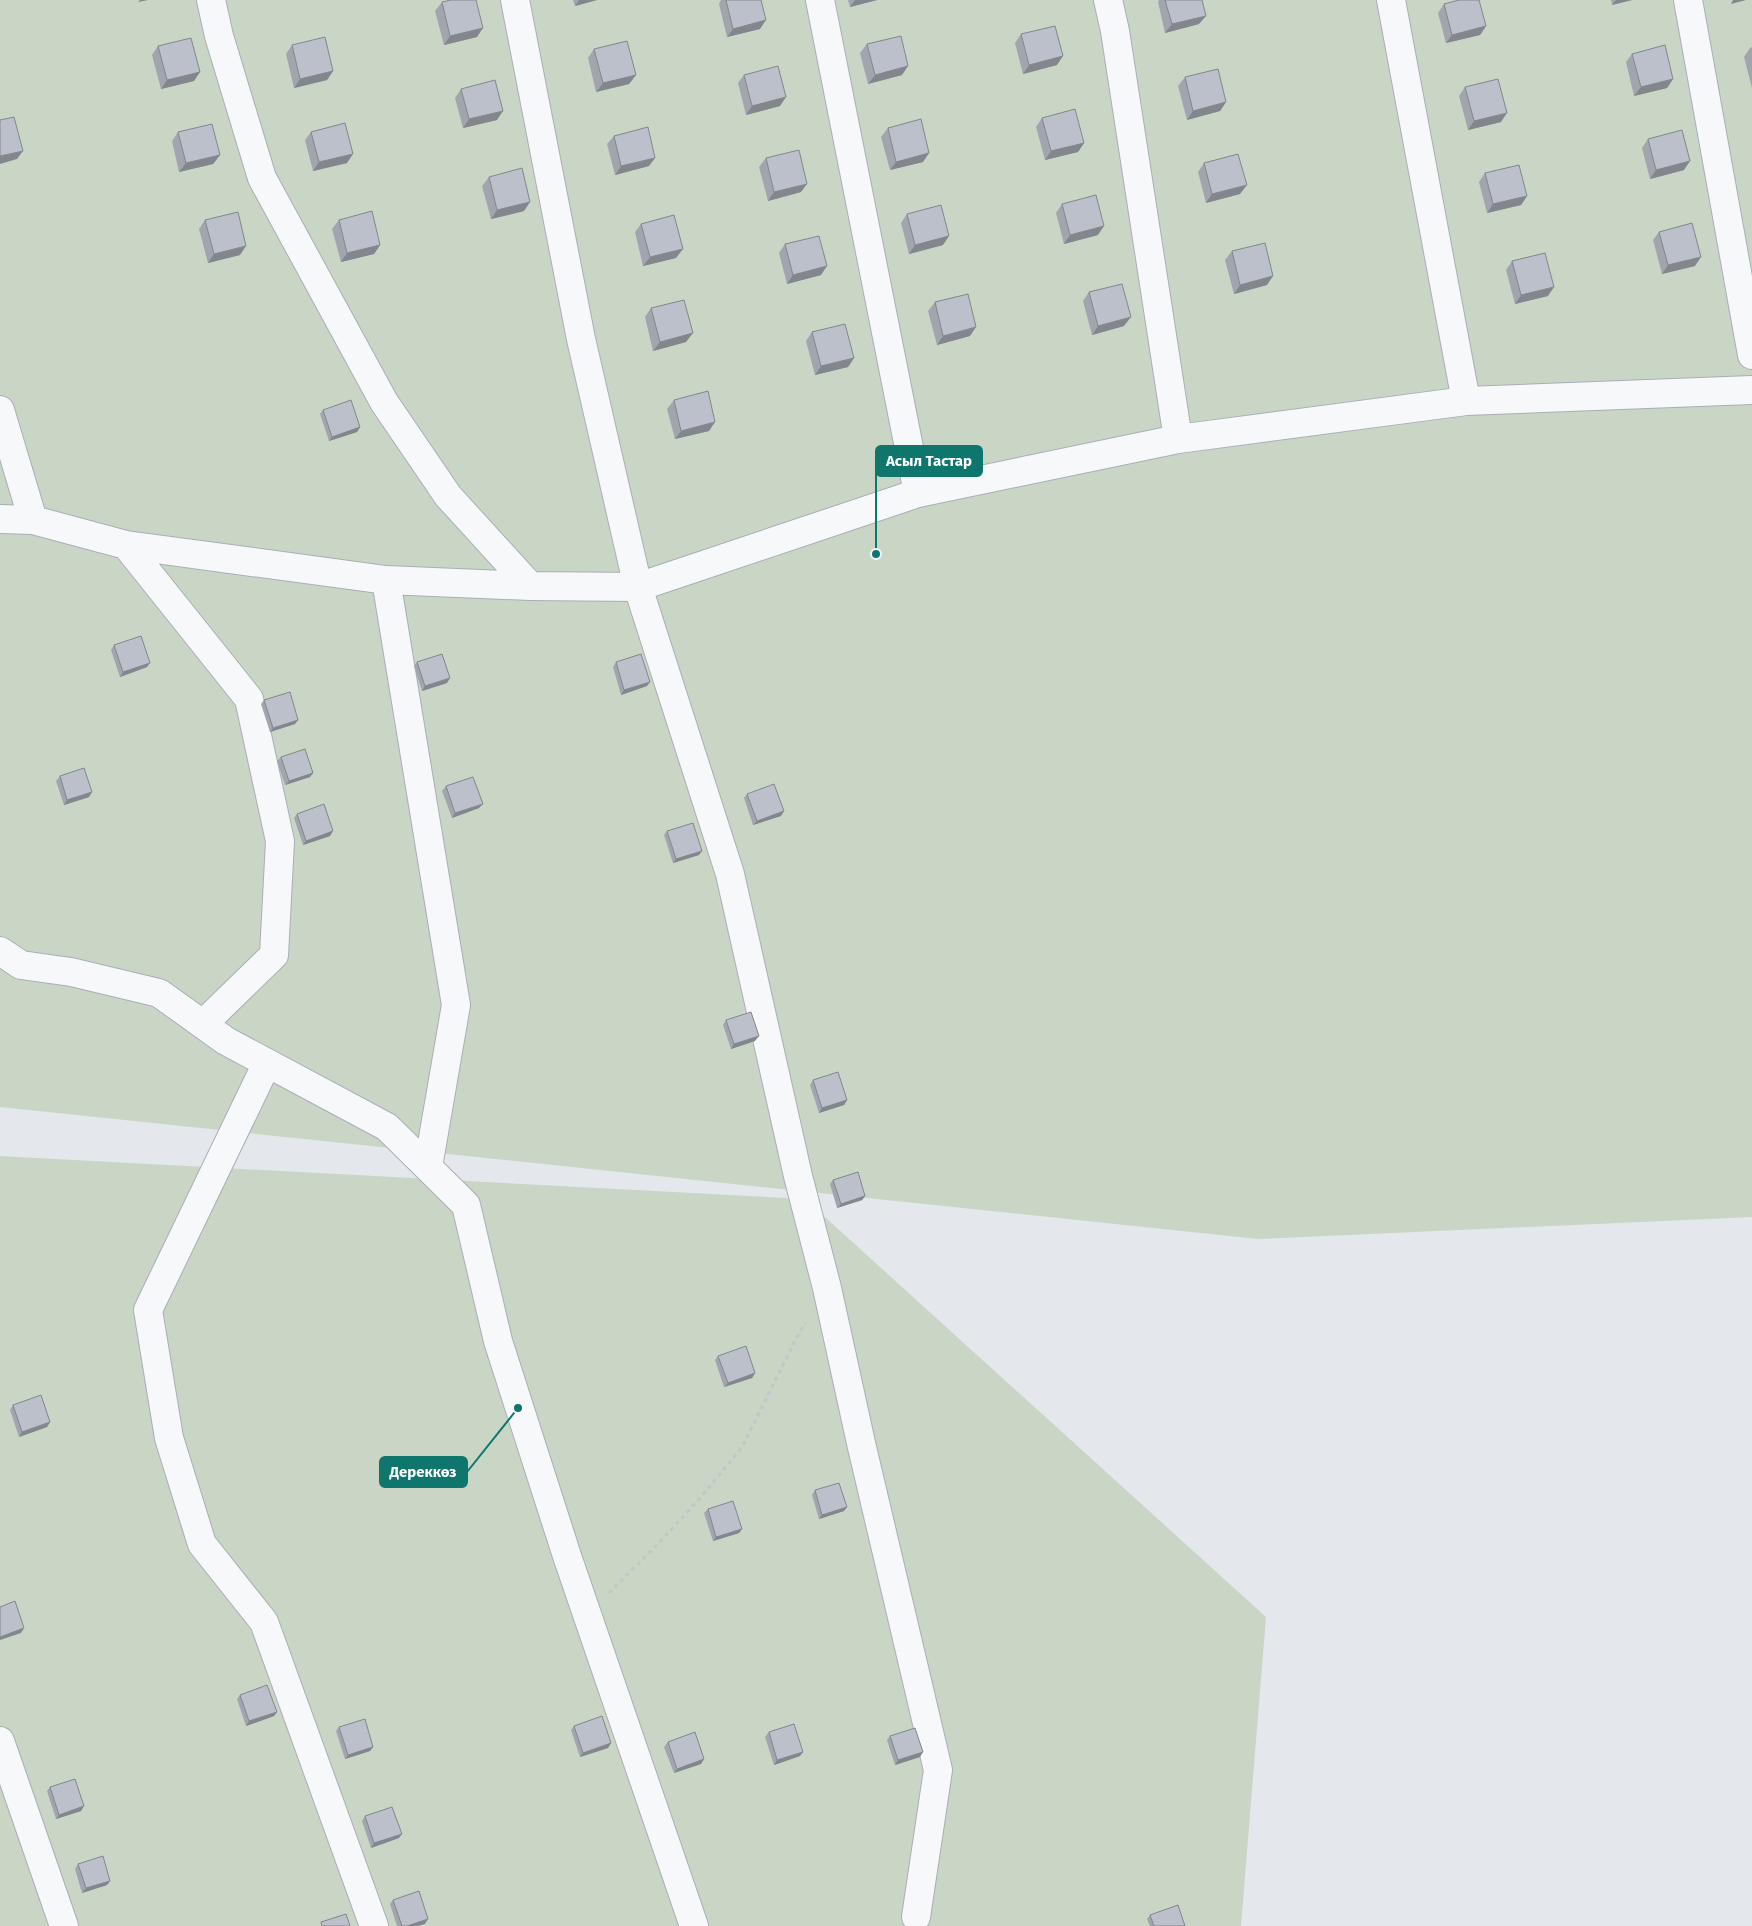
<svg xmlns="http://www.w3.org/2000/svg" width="1752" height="1926" font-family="'Fira Sans',sans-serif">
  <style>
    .green { fill: #c9d6c5 }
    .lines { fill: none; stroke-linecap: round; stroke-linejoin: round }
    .street-casing { stroke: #a9aeb7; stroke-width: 30 }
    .path { stroke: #c2c5cb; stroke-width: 3; stroke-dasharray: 4 4; stroke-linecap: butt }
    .street { stroke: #f7f8fa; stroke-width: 28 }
    .wall { fill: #a1a5ae }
    .shaded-wall { fill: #83868d }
    .building { fill: #bbc0ca; stroke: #83868d }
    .leader { fill: none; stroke: #0f766e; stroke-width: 2 }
    .callout-dot { fill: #0f766e; stroke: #f4f6f9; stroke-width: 2 }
    .callout { fill: #0f766e; stroke: #0f766e; stroke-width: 2 }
    .callout-label { font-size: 15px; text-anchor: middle; font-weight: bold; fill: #fff }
  </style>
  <rect width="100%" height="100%" fill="#e4e7ec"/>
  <path class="green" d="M0 0H1752V1217L1258 1239 0 1107Z
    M0 1156 805 1199 1266 1617 1241 1926H0Z"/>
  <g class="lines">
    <defs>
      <path id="street" d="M211 0 219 36 262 178 384 402 448 496 530 586
        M515 0 581 339 638 587 730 874 798 1176 827 1288 861 1443 938 1770 916 1917
        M820 0 918 493
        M1108 0 1115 31 1178 439
        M1391 0 1466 401
        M1688 0 1752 355
        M0 410 33 520
        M0 519 33 520 126 545 386 580 530 586 638 587 918 493 1178 439 1466 401 1752 390
        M126 545 249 699 280 841 274 955 203 1024
        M386 580 456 1005 428 1167
        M0 951 21 965 71 972 159 993 226 1041 387 1127 466 1205 498 1341 567 1556 694 1926
        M267 1063 148 1310 169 1438 202 1544 264 1622 374 1926
        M0 1741 64 1926"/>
    </defs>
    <use href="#street" class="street-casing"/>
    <path class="path" d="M609 1593 661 1541 706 1491 742 1447 796 1339 805 1323"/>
    <use href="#street" class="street"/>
  </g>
  <path class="wall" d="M573 0H597L575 6Z
    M721 0H761L760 29 727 37 719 4Z
    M848 0H877L850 7Z
    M1159 0H1202L1199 24 1165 33 1158 2Z
    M1611 0H1632L1612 5Z
    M442 2 477 37 444 45 435 11Z
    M1444 4 1486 26 1480 35 1446 43 1438 13Z
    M1021 34 1057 65 1023 74 1015 43Z
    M867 44 902 75 868 84 860 53Z
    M292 45 333 71 327 80 294 88 286 54Z
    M158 46 194 81 161 89 152 55Z
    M1752 47V88L1744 57 1750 48Z
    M594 49 636 75 629 84 596 92 588 58Z
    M1632 54 1673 79 1667 88 1634 96 1626 62Z
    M744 75 780 106 746 115 738 83Z
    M1185 77 1226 102 1220 111 1187 120 1178 86Z
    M1465 87 1501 122 1468 130 1459 96Z
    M461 89 497 120 463 128 455 98Z
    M1042 118 1084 143 1078 152 1045 160 1036 127Z
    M888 128 923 162 890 170 881 137Z
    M178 132 220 155 213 164 179 172 172 141Z
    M311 132 347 163 313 171 305 140Z
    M614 136 649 166 615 175 607 144Z
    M1648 139 1684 170 1650 179 1642 148Z
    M766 158 801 192 768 201 759 167Z
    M1204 163 1240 194 1206 203 1198 172Z
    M1485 173 1527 196 1521 205 1487 213 1479 182Z
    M489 177 524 211 491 219 482 186Z
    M1062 204 1098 235 1064 244 1056 213Z
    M907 214 943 245 909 254 901 223Z
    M205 220 240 255 208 263 199 229Z
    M339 220 380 245 374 254 341 262 332 229Z
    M641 224 676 258 643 266 635 232Z
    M1659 232 1695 266 1662 274 1653 240Z
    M785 244 821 275 787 284 779 253Z
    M1232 251 1267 285 1234 294 1225 260Z
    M1512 261 1548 296 1515 304 1506 270Z
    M1089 292 1124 326 1092 335 1083 301Z
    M935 302 970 336 937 345 928 311Z
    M651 308 686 342 653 351 645 317Z
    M812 332 854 358 848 367 815 375 806 341Z
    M674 400 709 431 675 439 667 409Z
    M323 410 360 427 357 432 329 441 320 414Z
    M114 645 147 667 120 677 111 650Z
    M417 662 447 683 422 691 414 666Z
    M616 662 647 686 621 695 613 667Z
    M264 700 295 724 270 732 261 704Z
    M281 757 313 773 310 777 285 785 277 761Z
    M60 776 92 792 89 797 64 805 56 781Z
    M446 786 479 808 452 818 442 791Z
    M747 794 781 816 753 825 744 798Z
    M297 814 330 836 303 845 294 818Z
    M667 831 699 855 673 863 664 835Z
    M726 1020 755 1041 731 1049 723 1025Z
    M813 1080 847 1100 844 1105 819 1113 810 1085Z
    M833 1180 865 1196 862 1200 837 1208 830 1184Z
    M718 1356 755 1373 752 1378 724 1387 715 1360Z
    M13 1405 50 1422 47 1427 19 1437 10 1410Z
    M815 1490 847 1507 844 1511 819 1519 812 1495Z
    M708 1509 742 1529 739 1533 713 1541 704 1513Z
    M240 1695 277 1712 274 1716 246 1726 237 1699Z
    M574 1726 611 1743 608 1748 580 1757 571 1730Z
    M339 1727 373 1747 370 1751 345 1759 336 1731Z
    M769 1732 800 1756 774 1765 765 1737Z
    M890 1736 920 1757 895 1765 887 1740Z
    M668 1742 701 1764 674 1773 664 1747Z
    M50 1787 81 1811 56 1819 47 1791Z
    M365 1816 399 1838 371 1848 362 1821Z
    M78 1864 110 1881 107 1885 82 1893 75 1869Z
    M393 1900 425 1924 417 1926H397L390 1904Z
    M1150 1915 1185 1926H1150L1147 1919Z"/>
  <path class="shaded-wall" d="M140 0H148L138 2Z
    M579 0H597L575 6Z
    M855 0H877L850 7Z
    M1616 0H1632L1612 5Z
    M1733 0H1746L1731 4Z
    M1206 16 1199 24 1165 33 1172 24Z
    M766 20 760 29 727 37 733 29Z
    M1486 26 1480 35 1446 43 1452 35Z
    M483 28 477 37 444 45 450 36Z
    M1063 56 1057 65 1023 74 1029 65Z
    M908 66 902 75 868 84 875 75Z
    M333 71 327 80 294 88 300 79Z
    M200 72 194 81 161 89 167 80Z
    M636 75 629 84 596 92 603 83Z
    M1673 79 1667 88 1634 96 1641 87Z
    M786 97 780 106 746 115 752 106Z
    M1226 102 1220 111 1187 120 1193 111Z
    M503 111 497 120 463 128 469 119Z
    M1507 113 1501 122 1468 130 1474 121Z
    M1084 143 1078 152 1045 160 1051 151Z
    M23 151 17 159 0 164V156Z
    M929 153 923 162 890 170 896 162Z
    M353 154 347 163 313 171 319 162Z
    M220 155 213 164 179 172 186 163Z
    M655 158 649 166 615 175 621 166Z
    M1690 161 1684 170 1650 179 1656 170Z
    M807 184 801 192 768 201 774 192Z
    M1247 185 1240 194 1206 203 1212 194Z
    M1527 196 1521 205 1487 213 1493 204Z
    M530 202 524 211 491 219 497 210Z
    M1104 226 1098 235 1064 244 1070 235Z
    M949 236 943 245 909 254 915 245Z
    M380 245 374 254 341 262 347 253Z
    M246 246 240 255 208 263 214 254Z
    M683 249 676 258 643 266 650 257Z
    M1701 257 1695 266 1662 274 1668 265Z
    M827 266 821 275 787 284 793 275Z
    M1273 276 1267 285 1234 294 1240 285Z
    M1554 287 1548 296 1515 304 1521 295Z
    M1131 317 1124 326 1092 335 1098 326Z
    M976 327 970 336 937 345 943 336Z
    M693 333 686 342 653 351 660 342Z
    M854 358 848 367 815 375 821 366Z
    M715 422 709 431 675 439 681 431Z
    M360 427 357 432 329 441 332 437Z
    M150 663 147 667 120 677 123 672Z
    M450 678 447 683 422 691 425 686Z
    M650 682 647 686 621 695 624 690Z
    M298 720 295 724 270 732 273 728Z
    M313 773 310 777 285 785 289 781Z
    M92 792 89 797 64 805 67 800Z
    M483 804 479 808 452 818 455 813Z
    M784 811 781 816 753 825 757 821Z
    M333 831 330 836 303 845 306 841Z
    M702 851 699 855 673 863 676 859Z
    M759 1036 755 1041 731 1049 734 1044Z
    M847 1100 844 1105 819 1113 822 1108Z
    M865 1196 862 1200 837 1208 841 1204Z
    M755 1373 752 1378 724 1387 728 1383Z
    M50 1422 47 1427 19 1437 22 1432Z
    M847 1507 844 1511 819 1519 822 1515Z
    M742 1529 739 1533 713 1541 716 1537Z
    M24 1628 21 1633 0 1640V1637Z
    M277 1712 274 1716 246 1726 249 1721Z
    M611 1743 608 1748 580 1757 583 1753Z
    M373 1747 370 1751 345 1759 348 1755Z
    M803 1752 800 1756 774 1765 777 1760Z
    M923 1752 920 1757 895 1765 898 1760Z
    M704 1759 701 1764 674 1773 677 1769Z
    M84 1806 81 1811 56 1819 59 1815Z
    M402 1834 399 1838 371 1848 374 1843Z
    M110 1881 107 1885 82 1893 86 1888Z
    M428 1919 425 1924 417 1926H407Z"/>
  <path class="building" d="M451 0H476L483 28 450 36 442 2Z
    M726 0H761L766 20 733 29Z
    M1165 0H1202L1206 16 1172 24Z
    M1459 0H1479L1486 26 1452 35 1444 4Z
    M1055 26 1063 56 1029 65 1021 34Z
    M901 36 908 66 875 75 867 44Z
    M325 37 333 71 300 79 292 45Z
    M191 38 200 72 167 80 158 46Z
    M627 41 636 75 603 83 594 49Z
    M1665 45 1673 79 1641 87 1632 54Z
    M778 66 786 97 752 106 744 75Z
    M1218 69 1226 102 1193 111 1185 77Z
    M1498 79 1507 113 1474 121 1465 87Z
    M495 80 503 111 469 119 461 89Z
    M1075 109 1084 143 1051 151 1042 118Z
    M14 117 23 151 0 156V120Z
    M921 119 929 153 896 162 888 128Z
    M345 123 353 154 319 162 311 132Z
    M212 124 220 155 186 163 178 132Z
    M648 127 655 158 621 166 614 136Z
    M1682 130 1690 161 1656 170 1648 139Z
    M799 150 807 184 774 192 766 158Z
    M1238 154 1247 185 1212 194 1204 163Z
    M1519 165 1527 196 1493 204 1485 173Z
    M522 168 530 202 497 210 489 177Z
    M1096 195 1104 226 1070 235 1062 204Z
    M941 205 949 236 915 245 907 214Z
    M372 211 380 245 347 253 339 220Z
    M238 212 246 246 214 254 205 220Z
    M674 215 683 249 650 257 641 224Z
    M1692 223 1701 257 1668 265 1659 232Z
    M819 236 827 266 793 275 785 244Z
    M1265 243 1273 276 1240 285 1232 251Z
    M1545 253 1554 287 1521 295 1512 261Z
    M1122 284 1131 317 1098 326 1089 292Z
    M968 294 976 327 943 336 935 302Z
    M684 300 693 333 660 342 651 308Z
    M845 324 854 358 821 366 812 332Z
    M708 391 715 422 681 431 674 400Z
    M351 400 360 427 332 437 323 410Z
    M141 636 150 663 123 672 114 645Z
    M442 654 450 678 425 686 417 662Z
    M641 654 650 682 624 690 616 662Z
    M290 692 298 720 273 728 264 700Z
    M305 749 313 773 289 781 281 757Z
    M84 768 92 792 67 800 60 776Z
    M473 777 483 804 455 813 446 786Z
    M774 784 784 811 757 821 747 794Z
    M324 804 333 831 306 841 297 814Z
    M693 823 702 851 676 859 667 831Z
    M751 1012 759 1036 734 1044 726 1020Z
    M838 1072 847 1100 822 1108 813 1080Z
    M858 1172 865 1196 841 1204 833 1180Z
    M746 1346 755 1373 728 1383 718 1356Z
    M41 1395 50 1422 22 1432 13 1405Z
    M839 1483 847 1507 822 1515 815 1490Z
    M733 1501 742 1529 716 1537 708 1509Z
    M15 1601 24 1628 0 1637V1607Z
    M267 1685 277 1712 249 1721 240 1695Z
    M602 1716 611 1743 583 1753 574 1726Z
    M365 1719 373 1747 348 1755 339 1727Z
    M794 1724 803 1752 777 1760 769 1732Z
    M915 1728 923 1752 898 1760 890 1736Z
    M695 1732 704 1759 677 1769 668 1742Z
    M75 1779 84 1806 59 1815 50 1787Z
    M392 1807 402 1834 374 1843 365 1816Z
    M103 1856 110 1881 86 1888 78 1864Z
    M419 1891 428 1919 407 1926H402L393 1900Z
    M1178 1905 1185 1926H1154L1150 1915Z
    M346 1914 350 1926H322L321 1922Z"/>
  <path class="leader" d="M876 554L876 461M518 1408L467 1472"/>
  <g class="callout-dot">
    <circle cx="876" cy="554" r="5"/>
    <circle cx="518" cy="1408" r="5"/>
  </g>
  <g class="callout">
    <rect x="876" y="446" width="106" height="30" rx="5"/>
    <rect x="380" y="1457" width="87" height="30" rx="5"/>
  </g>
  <g class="callout-label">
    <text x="929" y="466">Асыл Тастар</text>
    <text x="423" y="1477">Дереккөз</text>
  </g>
</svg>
